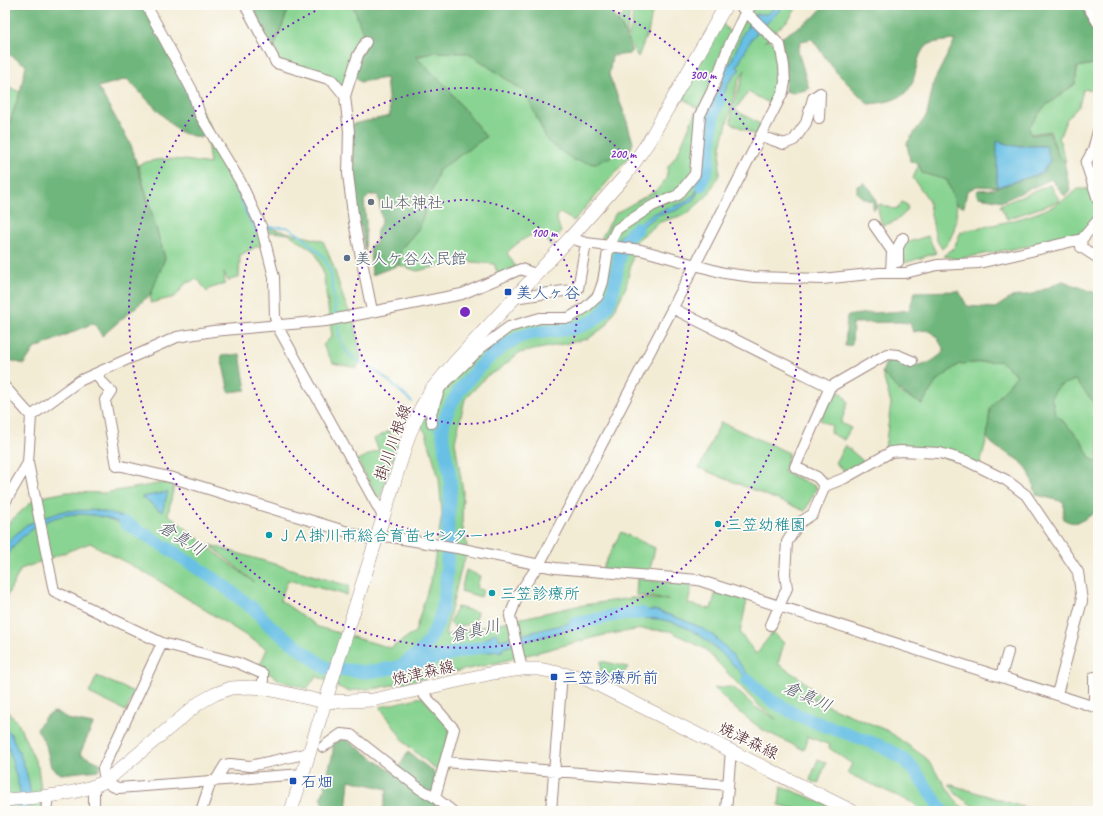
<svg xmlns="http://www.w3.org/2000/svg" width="1103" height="816" font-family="Caveat,'Klee One',sans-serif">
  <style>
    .green { fill: #89d492; stroke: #6a7a5e }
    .forest { fill: #6eb67c; stroke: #5c6a54 }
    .water { fill: #68c0e5; stroke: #597088 }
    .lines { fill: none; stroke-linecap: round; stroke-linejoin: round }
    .stream { stroke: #68c0e5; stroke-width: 2 }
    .river { stroke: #68c0e5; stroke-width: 13 }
    .minor-casing { stroke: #9e8680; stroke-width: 12 }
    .major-casing { stroke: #9e8680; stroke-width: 14 }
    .minor { stroke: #fff; stroke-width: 10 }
    .major { stroke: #fff; stroke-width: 13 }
    .ring { fill: none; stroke: #7b2cbf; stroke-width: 2; stroke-dasharray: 2 4 }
    .worship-dot { fill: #6b7280; stroke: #fdfcf7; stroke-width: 1.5 }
    .service-dot { fill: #5c6f8a; stroke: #fdfcf7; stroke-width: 1.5 }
    .transit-dot { fill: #1a4fb4; stroke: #fdfcf7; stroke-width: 1.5 }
    .culture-dot { fill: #0f9aa8; stroke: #fdfcf7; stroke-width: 1.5 }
    .labels { text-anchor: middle; stroke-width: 3.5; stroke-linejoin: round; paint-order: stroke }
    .worship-label { font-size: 16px; fill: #5b616d; stroke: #fdfcf7; text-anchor: start }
    .service-label { font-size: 16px; fill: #4e5e75; stroke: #fdfcf7; text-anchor: start }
    .transit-label { font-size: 16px; fill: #164399; stroke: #fdfcf7; text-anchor: start }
    .street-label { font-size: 16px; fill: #4a1f2b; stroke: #fdfcf7 }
    .culture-label { font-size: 16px; fill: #0d838f; stroke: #fdfcf7; text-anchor: start }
    .water-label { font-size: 17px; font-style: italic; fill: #54576c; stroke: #fdfcf7 }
    .centre { fill: #7b2cbf; stroke: #fdfcf7; stroke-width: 2 }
    .ring-label { font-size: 12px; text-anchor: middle; font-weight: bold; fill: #7b2cbf; stroke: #fdfcf7; stroke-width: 3.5; stroke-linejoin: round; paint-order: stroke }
  </style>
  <rect width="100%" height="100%" fill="#fdfcf7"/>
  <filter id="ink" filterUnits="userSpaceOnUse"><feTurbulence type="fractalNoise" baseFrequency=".025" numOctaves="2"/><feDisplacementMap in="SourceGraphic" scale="8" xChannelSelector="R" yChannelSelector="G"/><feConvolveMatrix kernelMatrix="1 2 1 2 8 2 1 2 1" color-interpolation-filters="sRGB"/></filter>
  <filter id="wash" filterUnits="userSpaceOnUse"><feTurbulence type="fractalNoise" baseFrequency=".012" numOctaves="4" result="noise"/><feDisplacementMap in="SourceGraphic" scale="16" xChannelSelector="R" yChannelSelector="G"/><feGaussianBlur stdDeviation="0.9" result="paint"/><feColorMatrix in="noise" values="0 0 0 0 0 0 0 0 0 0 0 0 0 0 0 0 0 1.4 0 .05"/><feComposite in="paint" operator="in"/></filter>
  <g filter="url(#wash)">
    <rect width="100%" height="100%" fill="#f3ecd5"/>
    <path class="green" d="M290 5H353L366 42 347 89 276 63 275 45Z
      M623 5H630L627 37 622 26 617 20 624 15Z
      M633 5 653 6 649 29 638 57 628 39 632 25Z
      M752 5H798L790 18 764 42 769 39C787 56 779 83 771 104L748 92 735 110 762 125 755 135 731 123 732 109 745 70 738 82 721 146 719 175 708 195 687 214 660 222 636 241 626 287 607 325 588 339 519 353 497 371 488 375 465 399 455 442 463 491 462 524 467 545 465 559 461 569 445 635 577 606 631 598 669 600 636 595 637 579 692 585 688 604 711 609 716 592 747 600 740 633 756 654 773 632 784 643 778 664 801 679 827 702 805 696 888 731 926 758 959 805 970 811H921L913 803 847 773 852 764 829 748 830 745 806 736 808 738 804 750 763 730 734 708 714 688 733 687 755 707 776 719 758 705 705 649 670 631 642 629 604 635 492 664 378 688 347 691 316 676 307 689 281 681 259 667 267 649 153 577 90 543 21 569 5 600V526L36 498 67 492 104 493 175 481 168 514 226 561 254 582 210 545 349 586 347 595 288 580 280 600 318 627 391 648 415 632 432 575 442 514 439 479 426 433 419 424 433 398 452 371 519 322 560 314 589 302 599 285 603 245 607 241 601 238 616 213 657 190 666 179 668 167 678 153 695 113 700 110 681 97 722 23 734 37Z
      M432 52 469 53 526 93 548 142 594 164 631 148 632 153 574 221 560 213 556 217 561 232 550 245 539 231C527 237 516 243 507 253L516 267 498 274 494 264 462 261 417 271 399 265 401 249 419 228 439 170 486 137 444 84 416 58Z
      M1098 63V108L1095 104 1093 92 1088 89 1083 90 1079 106 1066 120 1059 139 1066 162 1059 157 1050 131 1031 134 1029 127 1044 107 1075 84 1078 67Z
      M5 86 20 92 5 136Z
      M214 139 261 226 323 241 333 265 344 300 355 325 361 358 357 368 333 363 323 345 332 336 323 271 315 252 289 234 262 231 264 243 240 255 239 277 228 281 224 272 225 284 211 288 207 292 198 279 186 283 175 297 150 303 151 294 165 258 138 165C162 155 186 160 210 164L207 141Z
      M919 164 922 173 947 180C950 188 954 196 956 204 959 217 953 241 942 249L936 239 928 199 913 178Z
      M1050 185 1060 201 1007 219 1000 205Z
      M1078 189H1094L1098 200V219L1085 233 1034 245 957 259 943 256 954 248 961 232C1001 222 1046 218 1078 189Z
      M902 202 906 204 908 208C902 219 894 222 882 226L878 209 880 204 894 209 899 207Z
      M928 236 936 253 905 263 901 249 906 243Z
      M1000 361 1017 375 990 411 987 438 979 467 907 447 885 449 891 403 882 372 901 393 922 404 936 382 959 364Z
      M1075 380 1098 407V462L1090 458 1081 440 1055 413 1051 397 1059 386Z
      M835 390 843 394 848 402 841 423 851 428 844 440 830 433 832 426 820 420Z
      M721 422 789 453 784 472 817 487 805 511 699 468Z
      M389 431 392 436 400 437 379 501 357 460 379 450 374 439Z
      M845 445 863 461 860 465 847 473 835 463Z
      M621 532 655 548 649 573 602 569Z
      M466 570 480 576 477 588 483 590 481 597 461 591Z
      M457 607 477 612 475 623 454 627 450 623Z
      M601 661 628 667 616 683 600 675Z
      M97 676 134 692 126 711 89 693Z
      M422 697 450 727 441 774 406 744 380 707Z
      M5 708 18 723 38 767 43 806 41 811H5Z
      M818 759 826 763 818 784 810 780Z
      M949 784 1036 811H980L956 794Z
      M781 786 843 811H806L779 805Z"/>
    <path class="forest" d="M5 5H146L211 129 200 138 179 132 127 79 98 87 131 145 165 258 151 294 102 336 94 323 34 349 24 364 5 359V145H7L5 136 20 92 26 65 5 52Z
      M245 5H290L271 54Z
      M353 5H617L612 14 622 27 632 51 629 54 612 56 609 75 625 115 633 143 631 148 594 164 574 160 548 142 525 92 469 53 432 52 416 57 444 84 486 137 439 170 419 228 401 249 399 265 372 275 370 247 371 245 376 244 377 231 382 221 378 195H370L364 201 366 223 365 252 361 226H355L349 125 390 116 386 78 360 82 352 73 366 42Z
      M825 5H1088L1098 24V63L1077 67 1075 84 1044 107 1029 127 1031 135 1049 132 1058 155 1064 161 1070 190 1065 196 1051 179 1003 201 979 197 976 194 978 190 993 189 1042 173 1050 160 1045 146H1014L998 141 997 187 977 186 967 191 964 207 956 205 947 180 922 173 919 164 910 161 907 143 927 115 934 81 955 40C948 41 937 41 930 44 911 53 921 86 901 96 891 102 879 103 868 104L836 72 812 39 801 41 798 51 809 89 793 93 785 91 786 68 781 38 814 17Z
      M864 183C873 190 875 197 877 207L873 210V202L863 198 857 193V186Z
      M1063 281 1096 293 1098 296V407L1075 380 1059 386 1051 397 1055 413 1081 440 1090 458 1098 462V511C1084 518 1078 528 1063 519L1064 502 1037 495C1033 486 1031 472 1025 466 1014 454 996 451 987 438L990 408 1017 375 1000 361 959 364 936 382 922 404C905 395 894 387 882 372L887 360C899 359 914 367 923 365 931 363 939 356 945 351 934 334 935 327 913 332L910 323 899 322 853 323 852 345 845 346 847 316C868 312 888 313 909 310L915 292 959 291 967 306 995 308 1012 297 1033 294Z
      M240 354 246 390 229 392 221 356Z
      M54 712 61 714 67 719 93 724 80 754 102 764 99 770 61 774 51 767 46 745 37 729 45 717Z
      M344 738 395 774 408 752 439 776 434 804 446 811H378L383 809 387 789 349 780 346 811H326L321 797C325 790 325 783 327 775 330 763 334 756 333 743Z"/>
    <path class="water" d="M779 5H785L752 38 737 67 740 69 729 82 715 115 710 117C712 104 719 93 722 81 723 74 723 69 726 62L730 64 743 34 756 14H767Z
      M710 136 706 178 693 200 675 211 660 214 648 222 631 237 628 242 617 241 621 235 652 214 683 203 695 194 704 168Z
      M997 141 1014 146H1046L1050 160 1042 173 997 187Z
      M168 492 162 512 142 497Z
      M94 510C123 515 148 525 168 548 122 521 74 494 25 535 17 541 11 550 5 558V544L26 525 46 517 64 511Z
      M655 610C672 616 702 625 716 638 735 655 750 677 764 698 734 667 704 625 658 619 646 618 634 619 622 618L625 616 624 611Z
      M593 617 591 623 503 648 502 651 465 654 494 633 497 634 500 640Z
      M5 729 11 734C21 757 35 785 29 811H17L20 791 8 746 5 741Z"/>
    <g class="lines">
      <path class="stream" d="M140 5 144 10
        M186 88 193 110
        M210 141 224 164
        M231 175 245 211 256 231
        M267 227H287L300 235 323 256 331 273 336 316
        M338 326C342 362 358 357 381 375 392 383 402 393 412 402
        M431 427 443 436"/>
      <path class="river" d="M701 185 708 165 713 116 719 99
        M126 523 169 549 220 583 255 610 272 628 326 668 367 672 393 668 488 645
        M575 624 621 614 642 613
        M407 661C452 638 447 564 448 521 449 506 452 490 450 475 448 460 441 443 443 428 446 395 498 341 529 334 551 329 574 333 594 320 627 298 606 251 637 228
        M748 680C777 712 818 723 857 737 874 743 893 750 906 762 921 775 930 796 943 811"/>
    </g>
  </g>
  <g filter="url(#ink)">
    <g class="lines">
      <defs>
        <path id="minor" d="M146 5 192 90 200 115 240 181 261 226 274 277 275 317 280 331 384 518
          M245 5 276 63 332 80 345 96
          M1087 5 1098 23
          M366 42 358 55 345 96 349 131 348 174 354 222 372 311
          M1098 131 1093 150 1086 163 1098 200
          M761 136 784 144 794 140 806 123 813 98 820 93 819 118
          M874 225 892 251 891 273
          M570 238 586 243 641 250 724 273 754 277 822 279 879 273H905L937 265 979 263 1082 239 1098 220
          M1082 239 1081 247 1098 258
          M898 262V247L903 238
          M513 298 578 289 586 243
          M672 308 830 387 795 467 817 477 825 486
          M97 373 101 381 111 391 105 400 117 466
          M5 387 31 416 28 463 54 591 162 643 238 663 263 674V688
          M830 387 887 354 898 355 912 361
          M31 416 79 381 177 337 213 331 326 321 462 294 521 269 535 274
          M432 423 431 413 440 388 482 347 509 327 540 318H569L585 308 598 296 603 282 609 245 617 229 652 206 678 195 695 174 700 115 712 91 728 48 746 11 752 5
          M122 466 173 478 377 541
          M5 502 28 463
          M379 535 463 549 555 568 698 580 1098 708
          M771 625 787 588 785 574 787 542 799 523 813 514 825 486 845 478 891 452 901 451 940 453 967 461 1006 480 1026 495 1078 572 1082 601 1057 694
          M162 643 103 769C104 779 108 786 118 788L303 774
          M522 669 510 616 518 595 541 561 695 265 783 92 785 82 784 66 780 45 739 5
          M1001 676 1008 652
          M420 690 454 729 435 797
          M1094 707V677
          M323 747 341 734 351 735 420 789 433 796 452 811
          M445 762 728 785
          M216 780 225 765 230 764 250 766 309 753
          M46 811 48 796
          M94 811V787
          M201 811 209 787V781
          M551 811 562 673
          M726 811 731 750"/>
        <path id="major" d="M5 800C39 797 75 796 106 781L199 703 215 694 231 688 250 687 263 688 325 702 373 700 493 673 522 669H539L584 678 852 811
          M291 811 409 435 421 408 431 390 454 363 570 238 625 176 649 141 726 5"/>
      </defs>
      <use href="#minor" class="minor-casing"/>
      <use href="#major" class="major-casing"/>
      <use href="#minor" class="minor"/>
      <use href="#major" class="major"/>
    </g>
  </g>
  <g class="ring">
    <circle cx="465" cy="312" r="112"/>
    <circle cx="465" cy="312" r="224"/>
    <path d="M602 5A336 336 0 1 1 328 5"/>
  </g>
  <circle class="worship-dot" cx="371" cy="202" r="4"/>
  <circle class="service-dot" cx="347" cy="258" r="4"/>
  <g class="transit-dot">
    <rect x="504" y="288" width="8" height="8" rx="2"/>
    <rect x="550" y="673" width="8" height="8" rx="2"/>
    <rect x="289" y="777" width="8" height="8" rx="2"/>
  </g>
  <g class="culture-dot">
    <circle cx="718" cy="524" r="4"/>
    <circle cx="269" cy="535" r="4"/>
    <circle cx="492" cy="593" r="4"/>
  </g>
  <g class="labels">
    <g class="worship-label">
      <text x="379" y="208">山本神社</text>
    </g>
    <g class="service-label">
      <text x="355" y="264">美人ケ谷公民館</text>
    </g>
    <g class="transit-label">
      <text x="516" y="298">美人ヶ谷</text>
      <text x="562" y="683">三笠診療所前</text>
      <text x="301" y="787">石畑</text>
    </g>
    <g class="street-label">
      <text transform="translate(392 442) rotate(-70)" y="6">掛川川根線</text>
      <text transform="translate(423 672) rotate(-13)" y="6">焼津森線</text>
      <text transform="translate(749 740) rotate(26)" y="6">焼津森線</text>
    </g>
    <g class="culture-label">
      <text x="726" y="530">三笠幼稚園</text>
      <text x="277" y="541">ＪＡ掛川市総合育苗センター</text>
      <text x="500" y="599">三笠診療所</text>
    </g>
    <g class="water-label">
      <text transform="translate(182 538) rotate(32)" y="6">倉真川</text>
      <text transform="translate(475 630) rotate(-13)" y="6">倉真川</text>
      <text transform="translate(808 696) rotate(25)" y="6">倉真川</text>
    </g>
  </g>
  <circle cx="465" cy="312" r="6" class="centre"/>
  <g class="ring-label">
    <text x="703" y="79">300 m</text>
    <text x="623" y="158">200 m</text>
    <text x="544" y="237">100 m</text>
  </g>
  <rect width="1103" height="816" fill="none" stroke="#fdfcf7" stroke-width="20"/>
</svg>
